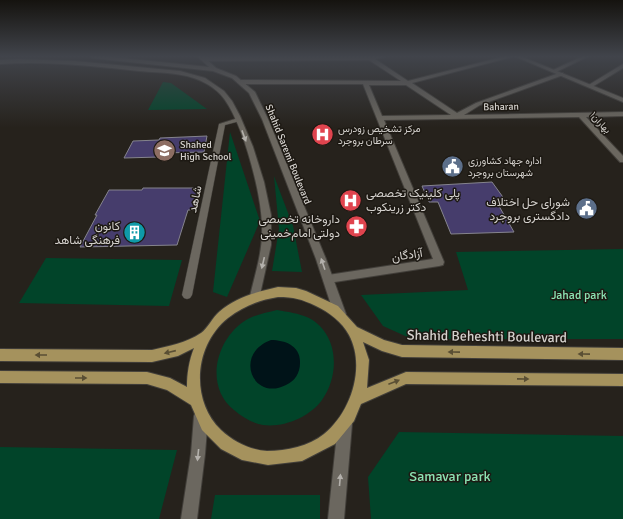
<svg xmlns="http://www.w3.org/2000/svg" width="623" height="519" font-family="Signika,Vazirmatn,sans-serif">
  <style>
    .green { fill: #014429 }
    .water { fill: #001318 }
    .building { fill: #463d6c; stroke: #85848d }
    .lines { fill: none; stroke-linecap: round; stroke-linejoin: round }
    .lane-casing { stroke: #423f3a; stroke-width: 1 }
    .street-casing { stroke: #423f3a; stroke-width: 2 }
    .secondary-casing { stroke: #423f3a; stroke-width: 2 }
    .primary-casing { stroke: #423f3a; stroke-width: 2 }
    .lane { fill: #6b675f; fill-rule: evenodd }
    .street { fill: #6b675f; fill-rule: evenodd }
    .secondary { fill: #6b675f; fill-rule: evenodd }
    .primary { fill: #a5925d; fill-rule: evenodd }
    .oneway { fill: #b4b1ac }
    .oneway2 { fill: #5a4f34 }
    .labels { text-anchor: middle; stroke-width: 3; stroke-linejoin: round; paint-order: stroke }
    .far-street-label { font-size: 10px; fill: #d4d1cd; stroke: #1d1913 }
    .far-poi-label { font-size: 10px; fill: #d4d1cd; stroke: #1d1913; text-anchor: start }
    .poi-label { font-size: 12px; fill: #d4d1cd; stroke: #1d1913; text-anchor: end }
    .street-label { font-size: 12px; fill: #d4d1cd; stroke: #1d1913 }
    .park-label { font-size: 12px; fill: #8ce3b3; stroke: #1d1913 }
    .near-street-label { font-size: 14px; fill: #d4d1cd; stroke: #1d1913 }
    .near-park-label { font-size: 14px; fill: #8ce3b3; stroke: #1d1913 }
  </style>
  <rect width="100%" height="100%" fill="#26221c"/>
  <path class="green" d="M163 82 171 83 207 109 148 110Z
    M230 132 260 221 227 297 213 292Z
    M274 176 293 226 302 272 272 271 279 229Z
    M623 249V339H412L383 326 361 295 468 290 456 252Z
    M46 258 182 260 169 306 19 303Z
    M277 310C288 312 298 313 309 318 339 334 340 375 322 400 310 417 283 428 263 425 252 423 242 417 234 410 205 387 215 342 243 322 253 315 265 313 277 310Z
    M399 432 623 436V519H371L368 477Z
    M0 447 177 450 159 519H0Z
    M215 495H320V519H211Z"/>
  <path class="water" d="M271 340C285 340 301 346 300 363 300 373 295 381 286 385 253 402 233 354 271 340Z"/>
  <path class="building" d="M207 136 204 152 162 153 159 157 124 158 133 141 159 140 160 138Z
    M492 182 505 200 496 201 514 232 451 234 438 202H429L422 186Z
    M143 188H201L194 210H188L177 245 80 247 97 215H95L109 190H142Z"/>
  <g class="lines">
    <defs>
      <path id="lane" d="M238 118 241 120 240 121 225 125 192 295 190 298 187 299 184 298 182 295 219 124Z"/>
      <path id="street" d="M365 56H385V57L375 59 408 81 506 56H512V57L412 83 457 113 476 103 559 73H563V75L480 105 464 115 623 112V116L586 117 623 156V162H620L579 117 384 120 444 262 443 265 439 266 328 283 324 282 323 279 324 276 328 275 433 259 363 84H240L237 82 240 80 401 81 369 60 203 61 200 59 203 57ZM369 85H406L451 115 382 116Z
        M583 56H589L556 72 551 71Z
        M623 64V68L592 87 587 86Z"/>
      <path id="secondary" d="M89 56H102L209 67 197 56H203L216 68 236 76 255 92 268 119 326 259 346 314 344 318 340 319 336 318 334 314 316 259 262 119 249 93 232 78 213 71 92 58Z
        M514 56H520L623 98V102Z
        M18 59 74 61 180 71 205 78 224 91 232 101 240 116 253 147 264 182 271 215V245L259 299 255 301 251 299 250 296C255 274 263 251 262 227 262 195 244 127 225 100 221 94 214 88 207 84 187 72 162 73 139 71 93 66 47 61 0 64V60Z
        M201 409 206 411 208 416 205 454 197 519H181L191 454 194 416 196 411Z
        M345 417 350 419 352 424 344 519H328L338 424 340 419Z"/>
      <path id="primary" d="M278 287 296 288 306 291 338 306 357 327 384 340 402 345 623 348V360L402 357 382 351 363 342 369 360 367 388 406 372 623 374V386L406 384 361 404 354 421 335 444 302 461 268 465 242 460 221 449 202 430 191 405 167 390 147 384 0 383V371L147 372 170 378 187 387C187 373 189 361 194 348L178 356 152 362 0 361V349L152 350C169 346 186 343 201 333 207 329 213 317 219 312 236 297 257 292 278 287ZM278 297C294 297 301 299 316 306 329 312 342 322 349 335 366 367 351 412 324 434 309 446 287 451 267 451 250 450 234 442 221 430 190 400 194 345 228 318 244 306 259 300 278 297Z"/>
    </defs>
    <use href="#lane" class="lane-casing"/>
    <use href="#street" class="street-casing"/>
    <use href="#secondary" class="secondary-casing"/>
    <use href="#primary" class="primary-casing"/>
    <use href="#lane" class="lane"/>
    <use href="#street" class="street"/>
    <use href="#secondary" class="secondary"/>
    <use href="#primary" class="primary"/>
  </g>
  <defs><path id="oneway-solid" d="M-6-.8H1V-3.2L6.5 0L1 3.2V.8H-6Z"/></defs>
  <g class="oneway">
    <use href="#oneway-solid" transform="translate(244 136) rotate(70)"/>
    <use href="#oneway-solid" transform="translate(263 263) rotate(103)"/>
    <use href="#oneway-solid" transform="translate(323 264) rotate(-109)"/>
    <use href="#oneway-solid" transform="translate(198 455) rotate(96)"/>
    <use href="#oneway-solid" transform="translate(340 480) rotate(-85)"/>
  </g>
  <g class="oneway2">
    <use href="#oneway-solid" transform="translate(170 352) rotate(167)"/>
    <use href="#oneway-solid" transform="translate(454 352) rotate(-179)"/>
    <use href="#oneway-solid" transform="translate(584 354) rotate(-179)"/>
    <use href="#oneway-solid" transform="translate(41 355) rotate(-180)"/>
    <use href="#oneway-solid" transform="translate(81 378)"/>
    <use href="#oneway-solid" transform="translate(523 379) rotate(1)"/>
    <use href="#oneway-solid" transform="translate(394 382) rotate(-21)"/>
  </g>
  <linearGradient id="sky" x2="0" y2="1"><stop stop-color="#15130f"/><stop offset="0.44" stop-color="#41444b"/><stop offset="1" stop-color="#41444b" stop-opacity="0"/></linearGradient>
  <rect width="623" height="128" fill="url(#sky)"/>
  <defs>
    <symbol id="hospital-disc" viewBox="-11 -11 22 22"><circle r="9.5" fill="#e0444e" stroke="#1d1913"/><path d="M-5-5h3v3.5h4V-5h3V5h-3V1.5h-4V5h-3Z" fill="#fff"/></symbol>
    <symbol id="school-disc" viewBox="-11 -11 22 22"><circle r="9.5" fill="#8d6e63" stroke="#1d1913"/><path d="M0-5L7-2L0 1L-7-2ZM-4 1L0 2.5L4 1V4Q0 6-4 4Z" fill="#fff"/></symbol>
    <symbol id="civic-disc" viewBox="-11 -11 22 22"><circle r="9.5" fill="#5c6f8a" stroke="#1d1913"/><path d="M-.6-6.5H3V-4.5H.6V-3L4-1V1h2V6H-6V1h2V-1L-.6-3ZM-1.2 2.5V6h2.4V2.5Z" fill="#fff"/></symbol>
    <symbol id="pharmacy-disc" viewBox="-11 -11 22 22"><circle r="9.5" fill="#e0444e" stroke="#1d1913"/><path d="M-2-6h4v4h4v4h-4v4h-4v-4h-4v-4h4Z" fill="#fff"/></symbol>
    <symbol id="building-disc" viewBox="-11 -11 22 22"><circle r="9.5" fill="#0f9aa8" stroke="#1d1913"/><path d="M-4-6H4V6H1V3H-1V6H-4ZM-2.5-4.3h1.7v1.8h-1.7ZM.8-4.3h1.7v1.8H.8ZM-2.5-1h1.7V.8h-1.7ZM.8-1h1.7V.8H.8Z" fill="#fff"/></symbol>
  </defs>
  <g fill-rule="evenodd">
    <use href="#hospital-disc" x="310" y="122" width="25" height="25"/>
    <use href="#school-disc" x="152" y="138" width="25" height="25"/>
    <use href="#civic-disc" x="440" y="154" width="25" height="25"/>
    <use href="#hospital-disc" x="338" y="188" width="25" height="25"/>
    <use href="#civic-disc" x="574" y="196" width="25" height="25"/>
    <use href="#pharmacy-disc" x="344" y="214" width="25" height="25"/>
    <use href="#building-disc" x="122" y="220" width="25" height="25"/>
  </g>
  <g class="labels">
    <g class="far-street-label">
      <text transform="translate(501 106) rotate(-1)" y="4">Baharan</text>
      <text transform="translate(601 122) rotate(47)" y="4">بهاران۱</text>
      <text transform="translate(289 154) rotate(68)" y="4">Shahid Saremi Boulevard</text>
    </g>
    <g class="far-poi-label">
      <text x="338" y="132">مرکز تشخیص زودرس<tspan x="338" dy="12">سرطان بروجرد</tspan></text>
      <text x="180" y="148">Shahed<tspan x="180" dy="12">High School</tspan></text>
      <text x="468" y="164">اداره جهاد کشاورزی<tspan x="468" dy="12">شهرستان بروجرد</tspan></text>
    </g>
    <g class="poi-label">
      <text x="366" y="197" text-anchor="start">پلی کلینیک تخصصی<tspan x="366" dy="14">دکتر زرینکوب</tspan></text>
      <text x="570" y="206">شورای حل اختلاف<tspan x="570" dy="14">دادگستری بروجرد</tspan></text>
      <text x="340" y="223">داروخانه تخصصی<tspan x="340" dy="14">دولتی امام‌خمینی</tspan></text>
      <text x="120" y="230">کانون<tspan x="120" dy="14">فرهنگی شاهد</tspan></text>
    </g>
    <g class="street-label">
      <text transform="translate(195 199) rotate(-78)" y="4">شاهد</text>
      <text transform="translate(407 255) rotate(-9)" y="4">آزادگان</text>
    </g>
    <g class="park-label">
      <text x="579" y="299">Jahad park</text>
    </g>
    <g class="near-street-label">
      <text transform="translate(487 336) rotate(1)" y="5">Shahid Beheshti Boulevard</text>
    </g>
    <g class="near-park-label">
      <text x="450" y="481">Samavar park</text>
    </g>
  </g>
</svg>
